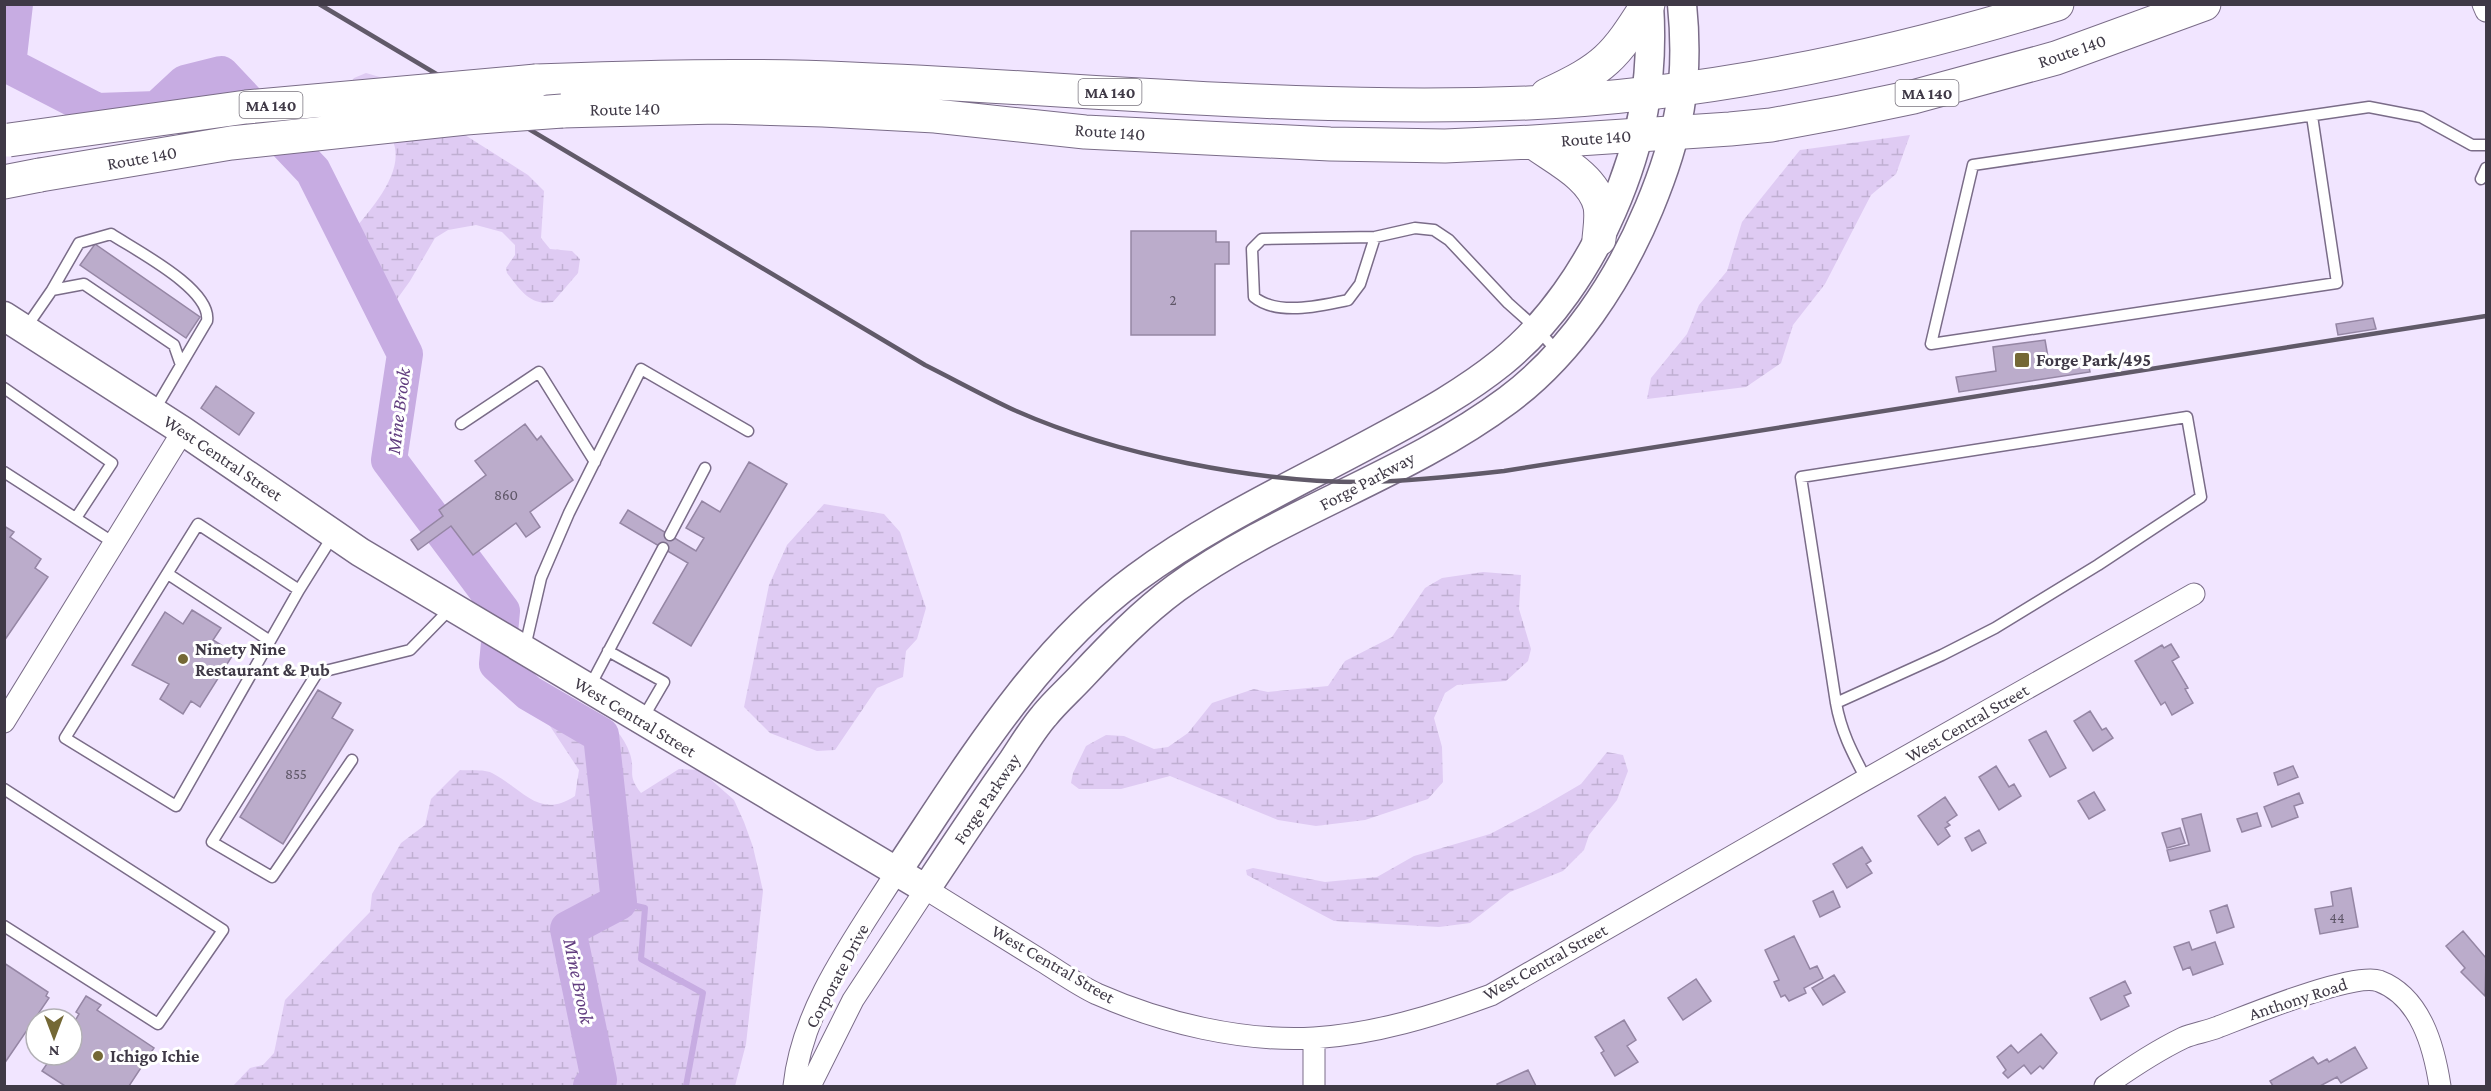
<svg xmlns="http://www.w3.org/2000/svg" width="2491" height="1091" font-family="'Crimson Pro',serif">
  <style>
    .wetland { fill: url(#wetland-marsh) }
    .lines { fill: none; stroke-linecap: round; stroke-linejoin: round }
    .stream { stroke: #c7ace2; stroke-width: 6 }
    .river { stroke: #c7ace2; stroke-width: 36 }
    .building { fill: #bbaccb; stroke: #9586a4; stroke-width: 1.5 }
    .lane-casing { stroke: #7a6c88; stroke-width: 13 }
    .street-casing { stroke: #7a6c88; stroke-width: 23 }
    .secondary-casing { stroke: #7a6c88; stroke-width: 31 }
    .primary-casing { stroke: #7a6c88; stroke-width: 35 }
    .lane { stroke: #fff; stroke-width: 10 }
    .street { stroke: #fff; stroke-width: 21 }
    .secondary { stroke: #fff; stroke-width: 28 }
    .primary { stroke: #fff; stroke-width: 33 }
    .rail { stroke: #615a69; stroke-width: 4.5 }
    .primary-bridge-casing { stroke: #7a6c88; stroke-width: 35; stroke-linecap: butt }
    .primary-bridge { stroke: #fff; stroke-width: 33 }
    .poi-dot { fill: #746835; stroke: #fff; stroke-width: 2 }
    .labels { text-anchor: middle; stroke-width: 6; stroke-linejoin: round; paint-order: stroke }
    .number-label { font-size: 15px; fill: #5e5667 }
    .shield { fill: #fff; stroke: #79747e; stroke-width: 1.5 }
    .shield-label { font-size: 16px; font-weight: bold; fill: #3f3946 }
    .street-label { font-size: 18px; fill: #3f3946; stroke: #fff }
    .poi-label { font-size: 18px; font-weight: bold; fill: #3f3946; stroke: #fff; text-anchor: start }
    .water-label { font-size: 20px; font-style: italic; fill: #613d7f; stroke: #fff }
  </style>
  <defs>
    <pattern id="wetland-marsh" width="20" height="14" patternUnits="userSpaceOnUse" patternTransform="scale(1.5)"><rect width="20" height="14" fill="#dfcbf3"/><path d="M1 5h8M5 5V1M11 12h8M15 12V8" fill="none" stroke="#c0afd2"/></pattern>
  </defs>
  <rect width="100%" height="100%" fill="#f1e5ff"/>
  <path class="wetland" d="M366 73 383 78 446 123 528 175 544 191 541 238 550 249 572 251 580 259 578 273 553 302C530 307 519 288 507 273L506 268 515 255V245L502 232 476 225 448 230 435 238 410 281 382 320 360 274 349 236C368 212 408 172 392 139L350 85 354 78Z
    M1910 135 1896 174 1871 195 1825 284 1793 325 1781 363 1746 387 1647 399 1651 378 1687 334 1699 305 1727 271 1742 222 1800 150Z
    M824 504 884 514 900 532 926 608 917 639 906 651 903 677 877 688 835 750 817 751 770 733 744 707 769 585 787 545Z
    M1483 572 1521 575 1519 609 1531 649 1528 661 1506 681 1457 685 1445 693 1434 718 1442 747 1443 782 1428 799 1365 820 1316 826 1278 820 1170 776 1121 789H1079L1071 783 1073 773 1086 746 1106 735 1124 736 1154 749 1168 747 1188 733 1212 703 1254 689 1268 692 1328 686 1345 661 1392 637 1425 588 1442 578Z
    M546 686C578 703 618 717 630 754 636 773 626 774 641 793L679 769 700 770 734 800 744 822 753 847 763 891 746 1044 735 1086H233L250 1068 263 1065 274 1053 285 1000 370 912 372 894 401 843 425 825 431 799 460 770C469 771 484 769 492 773 523 789 539 820 575 796L579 770 544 717Z
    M1607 752 1623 755 1628 771 1617 800 1589 835 1584 850 1563 871 1510 892 1470 923 1439 927 1334 921 1247 875 1246 870 1253 868 1325 882 1377 877 1414 856 1490 834 1540 808 1581 784Z"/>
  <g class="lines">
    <path class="stream" d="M619 902 645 908 641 959 703 993 686 1086"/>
    <path class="river" d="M15 4 8 65 97 111 157 109 185 83 221 74 313 171 405 354 389 460 502 611 497 664 529 693 601 735 619 902 568 929 599 1080 591 1086"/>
  </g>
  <path class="building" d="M1131 231H1216V242H1229V264H1215V335H1131Z
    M95 244 200 317 186 338 80 265Z
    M2373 318 2376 329 2338 335 2336 324Z
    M2045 340 2049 363 2087 358 2090 372 1959 392 1956 377 1996 371 1993 347Z
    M216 386 254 413 239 435 201 408Z
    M525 424 537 440 541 436 573 480 530 512 540 527 526 537 516 523 473 555 451 526 418 550 411 540 443 516 439 510 486 475 475 461Z
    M749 462 787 484 691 646 653 623 688 563 620 523 628 510 696 551 704 538 686 528 702 501 720 512Z
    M4 526 14 532 10 537 41 559 35 568 48 577 4 641Z
    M192 610 221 628 213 640 234 653 200 707 191 701 183 714 160 699 169 684 132 665 165 612 183 624Z
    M2171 644 2179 657 2172 661 2188 688 2185 689 2193 703 2172 715 2165 702 2161 705 2135 661 2162 645 2164 648Z
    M318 690 341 703 332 718 353 730 283 844 240 817Z
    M2090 711 2102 730 2106 728 2113 738 2093 751 2074 721Z
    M2046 731 2066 768 2050 777 2029 740Z
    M1996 766 2009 787 2014 784 2021 796 1999 810 1979 777Z
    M2293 766 2298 777 2278 785 2274 773Z
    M2094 792 2105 810 2089 819 2078 801Z
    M2299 793 2303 803 2294 806 2298 817 2272 827 2264 807Z
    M1945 797 1957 815 1947 822 1950 825 1945 828 1950 836 1938 845 1918 816Z
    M2257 813 2261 826 2242 832 2237 819Z
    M2201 814 2210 851 2170 861 2167 850 2189 845 2182 819Z
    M2180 828 2185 843 2167 848 2162 833Z
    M1979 830 1986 843 1972 851 1965 838Z
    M1862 847 1871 861 1866 864 1872 873 1847 888 1833 864Z
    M2351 888 2358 927 2320 934 2315 909 2333 906 2331 892Z
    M1833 891 1840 907 1820 917 1813 901Z
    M2227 905 2234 927 2217 933 2210 911Z
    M2463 931 2486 958 2485 996 2461 972 2465 968 2446 946Z
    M1794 936 1810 969 1817 966 1823 978 1804 988 1806 993 1789 1001 1785 995 1781 997 1774 982 1779 980 1765 950Z
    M2189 942 2192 950 2215 942 2223 964 2193 975 2190 967 2183 970 2174 947Z
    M4 963 48 992 46 996 49 998 6 1061 4 1059Z
    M1834 975 1845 992 1823 1005 1812 988Z
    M1696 979 1711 1001 1683 1020 1668 998Z
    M2125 981 2131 993 2124 996 2129 1006 2101 1020 2090 998Z
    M86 996 101 1005 97 1010 154 1048 129 1086H65L42 1071 53 1055H72V1026L79 1014 76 1012Z
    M1624 1020 1636 1040 1627 1046 1638 1062 1615 1076 1601 1053 1604 1051 1595 1037Z
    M2041 1034 2057 1053 2043 1069 2040 1066 2031 1074 2024 1065 2008 1078 2003 1073 2006 1070 1997 1057 2011 1045 2018 1053Z
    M2355 1047 2367 1068 2341 1083 2337 1077 2320 1086H2273L2270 1081 2313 1057 2318 1064 2327 1059 2329 1062Z
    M1528 1070 1536 1086H1498L1497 1084Z"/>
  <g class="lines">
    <defs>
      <path id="lane" d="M2312 116 2337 283 1931 344 1973 165 2369 107 2421 117 2472 145H2486
        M2481 179 2486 168
        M1375 237 1360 284 1348 300C1320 306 1277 316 1254 297L1252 249 1262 239 1375 237 1415 228 1434 230 1449 240 1508 303 1537 329 1558 352
        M52 290 79 243 111 234C135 250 212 289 207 321L181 365
        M25 329 52 290 84 284 174 345 181 365 154 411
        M4 388 112 463 76 518
        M461 424 539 372 595 462
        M4 472 114 543
        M670 535 705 468
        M168 574 270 641
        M299 590 198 524 65 738 176 806 299 590 334 534
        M525 647 541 578 569 513 641 369 748 431
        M608 651 664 682 643 718
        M590 686 663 548
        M1836 703 1942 655 1995 628 2098 565 2201 497 2187 417 1801 477 1836 703C1841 732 1853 754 1866 779
        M352 760 272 877 212 842 317 673 410 650 452 607
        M4 789 223 930 158 1024 4 926"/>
      <path id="street" d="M2483 4 2486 11
        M4 722 183 431
        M794 1086C802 1008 855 938 896 873
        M810 1086 853 1000 926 889C964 913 1003 937 1042 961 1060 972 1078 985 1097 994 1163 1023 1242 1042 1314 1038 1375 1034 1434 1016 1491 995L1856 785 2194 594
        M1314 1086V1038
        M2105 1086C2129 1069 2156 1051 2183 1038 2194 1033 2206 1032 2218 1027 2247 1016 2353 972 2379 981 2421 997 2434 1047 2440 1086"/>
      <path id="secondary" d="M4 316 183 431 360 552 926 889C954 847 982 804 1012 762 1022 747 1032 730 1044 716 1055 702 1069 690 1082 676 1111 645 1142 613 1176 588 1279 513 1406 476 1508 400 1571 353 1619 280 1649 208 1679 136 1690 83 1682 4
        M896 873C966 769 1034 653 1136 578 1213 521 1300 482 1384 436 1425 414 1466 391 1502 362 1550 323 1588 267 1612 211 1642 142 1654 80 1649 4"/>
      <path id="primary" d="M536 81C641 77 746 74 851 79 1077 88 1302 112 1528 103 1707 95 1886 57 2057 4
        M1547 95C1605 68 1614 58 1648 4
        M562 111 717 107 823 110 935 116 1085 132 1330 144 1445 146 1533 142 1730 129 1771 125 1841 112 1913 97 2056 58 2204 4
        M1533 142C1556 159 1593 176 1600 206 1602 217 1600 228 1599 239
        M4 182 40 175"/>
    </defs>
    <use href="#lane" class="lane-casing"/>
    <use href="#street" class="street-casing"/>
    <use href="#secondary" class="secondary-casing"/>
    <use href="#primary" class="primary-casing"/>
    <use href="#lane" class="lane"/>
    <use href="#street" class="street"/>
    <use href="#secondary" class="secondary"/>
    <use href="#primary" class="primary"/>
    <path class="rail" d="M319 4 925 365C955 380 984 396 1014 410 1115 455 1258 483 1368 482 1414 481 1459 476 1504 471L2486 316"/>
    <defs>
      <path id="primary-bridge" d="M9 140 246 107 536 81
        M40 175 231 143 466 118 562 111"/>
    </defs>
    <use href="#primary-bridge" class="primary-bridge-casing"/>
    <use href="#primary-bridge" class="primary-bridge"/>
  </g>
  <g class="poi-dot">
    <rect x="2014" y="352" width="16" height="16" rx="3"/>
    <circle cx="183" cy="659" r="6"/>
    <circle cx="98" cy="1056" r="6"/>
  </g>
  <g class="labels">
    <g class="number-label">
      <text x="1173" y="305">2</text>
      <text x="506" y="500">860</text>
      <text x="296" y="779">855</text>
      <text x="2337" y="923">44</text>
    </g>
    <g class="shield">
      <rect x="1078.5" y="79" width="63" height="26" rx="4.5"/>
      <rect x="1895.5" y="80" width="63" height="26" rx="4.5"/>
      <rect x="239.5" y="92" width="63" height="26" rx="4.5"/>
    </g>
    <g class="shield-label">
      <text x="1110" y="98">MA 140</text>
      <text x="1927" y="99">MA 140</text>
      <text x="271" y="111">MA 140</text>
    </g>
    <g class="street-label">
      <text transform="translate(2072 51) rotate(-19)" y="6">Route 140</text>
      <text transform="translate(625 109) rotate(-1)" y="6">Route 140</text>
      <text transform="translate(1110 132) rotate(4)" y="6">Route 140</text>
      <text transform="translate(1596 138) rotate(-4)" y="6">Route 140</text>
      <text transform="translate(142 158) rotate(-10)" y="6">Route 140</text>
      <text transform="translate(223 458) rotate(34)" y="6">West Central Street</text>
      <text transform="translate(1367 481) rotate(-28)" y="6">Forge Parkway</text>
      <text transform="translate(635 717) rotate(31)" y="6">West Central Street</text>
      <text transform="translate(1967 723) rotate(-30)" y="6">West Central Street</text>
      <text transform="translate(987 799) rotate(-56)" y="6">Forge Parkway</text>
      <text transform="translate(1545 962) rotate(-29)" y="6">West Central Street</text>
      <text transform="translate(1053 964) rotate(30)" y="6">West Central Street</text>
      <text transform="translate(837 976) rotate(-62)" y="6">Corporate Drive</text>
      <text transform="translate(2298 999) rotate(-18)" y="6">Anthony Road</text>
    </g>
    <g class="poi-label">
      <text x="2036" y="366">Forge Park/495</text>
      <text x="195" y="655">Ninety Nine<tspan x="195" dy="21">Restaurant &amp; Pub</tspan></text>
      <text x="110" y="1062">Ichigo Ichie</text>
    </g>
    <g class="water-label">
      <text transform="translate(398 411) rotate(-83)" y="7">Mine Brook</text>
      <text transform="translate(579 981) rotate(78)" y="7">Mine Brook</text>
    </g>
  </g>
  <rect width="2491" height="1091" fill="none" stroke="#3f3946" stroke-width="12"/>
  <g transform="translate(54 1037) rotate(180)"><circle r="28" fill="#ffffff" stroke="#b2b0b5" stroke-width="1.5"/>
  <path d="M0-4.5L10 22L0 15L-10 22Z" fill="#746835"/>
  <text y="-9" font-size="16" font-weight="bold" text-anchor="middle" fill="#3f3946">N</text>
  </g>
</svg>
